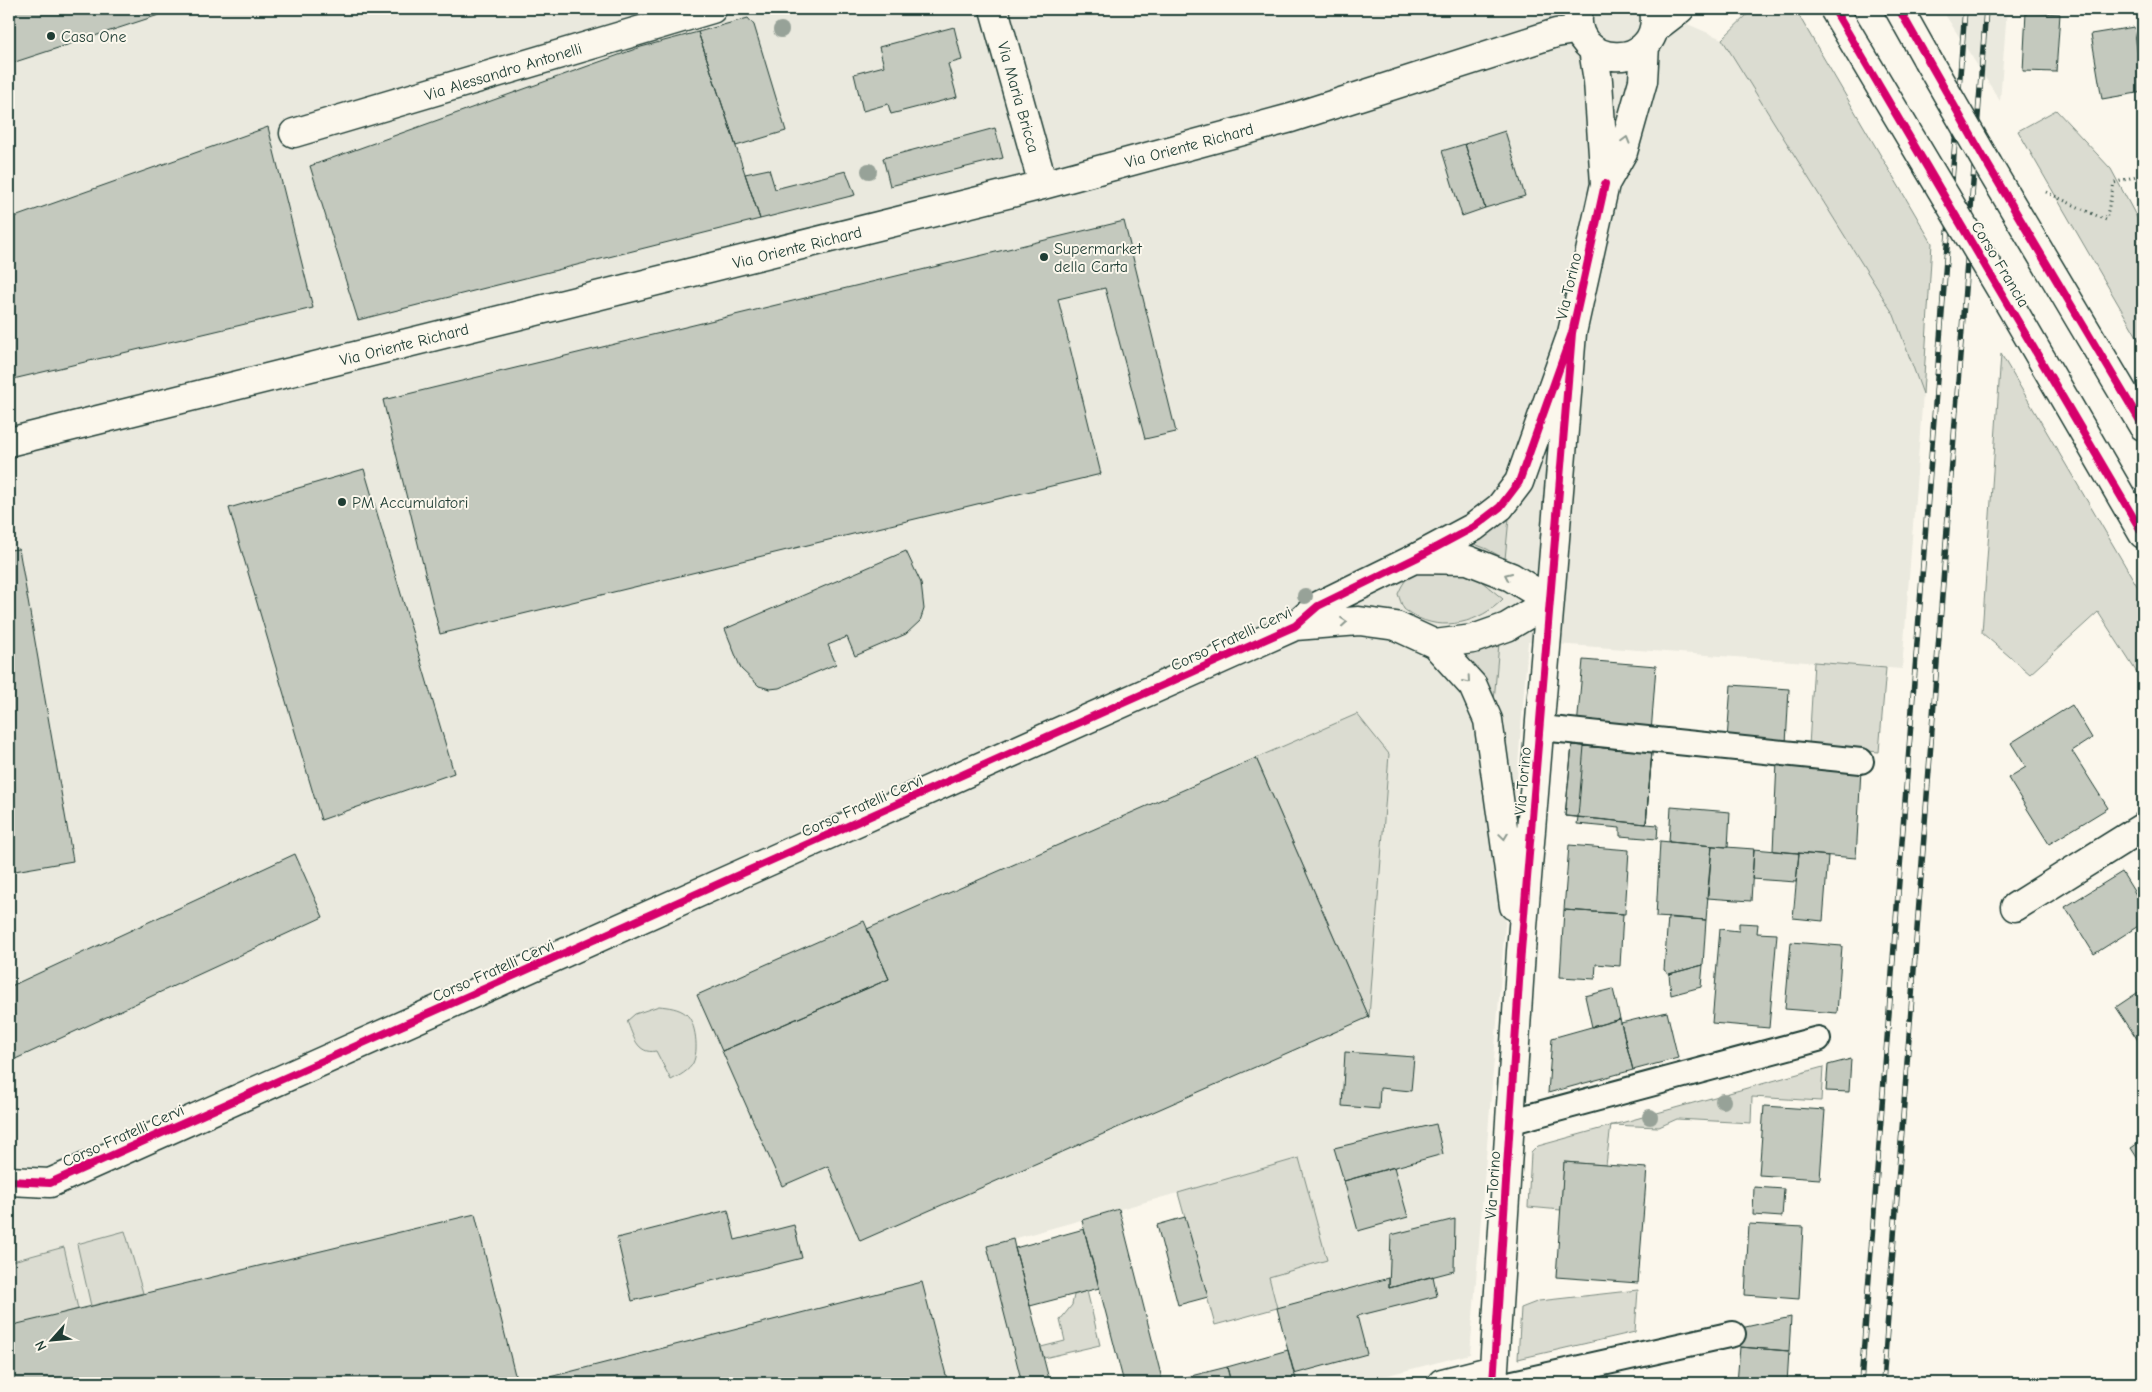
<svg xmlns="http://www.w3.org/2000/svg" width="2152" height="1392" font-family="'Comic Neue',sans-serif">
  <style>
    .built { fill: #eae9de }
    .green { fill: #dbdcd1; stroke: #7d8c82 }
    .building { fill: #c4c9be; stroke: #1f3d34 }
    .lines { fill: none; stroke-linecap: round; stroke-linejoin: round }
    .service-casing { stroke: #1f3d34; stroke-width: 28 }
    .minor-casing { stroke: #1f3d34; stroke-width: 31 }
    .primary-casing { stroke: #1f3d34; stroke-width: 31 }
    .path { stroke: #1f3d34; stroke-width: 3; stroke-dasharray: 1 4; stroke-linecap: butt }
    .service { stroke: #fbf7ec; stroke-width: 24 }
    .minor { stroke: #fbf7ec; stroke-width: 28 }
    .primary { stroke: #fbf7ec; stroke-width: 28 }
    .rail-casing { stroke: #1f3d34; stroke-width: 5.5 }
    .rail { stroke: #fbf7ec; stroke-width: 4; stroke-dasharray: 11; stroke-linecap: butt }
    .primary-bridge-casing { stroke: #1f3d34; stroke-width: 31; stroke-linecap: butt }
    .primary-bridge { stroke: #fbf7ec; stroke-width: 28 }
    .cycleway-casing { stroke: #fbf7ec; stroke-width: 11 }
    .cycleway { stroke: #d6006c; stroke-width: 8 }
    .tree { fill: #97a298 }
    .oneway { stroke: #8d9a90 }
    .poi-dot { fill: #1f3d34; stroke: #fbf7ec; stroke-width: 2 }
    .labels { text-anchor: middle; stroke-width: 4; stroke-linejoin: round; paint-order: stroke }
    .poi-label { font-size: 16px; fill: #1f3d34; stroke: #fbf7ec; text-anchor: start }
    .street-label { font-size: 16px; fill: #1f3d34; stroke: #fbf7ec }
  </style>
  <rect width="100%" height="100%" fill="#fbf7ec"/>
  <filter id="ink" filterUnits="userSpaceOnUse"><feTurbulence type="fractalNoise" baseFrequency=".02" numOctaves="2"/><feDisplacementMap in="SourceGraphic" scale="10" xChannelSelector="R" yChannelSelector="G"/><feConvolveMatrix kernelMatrix="1 2 1 2 8 2 1 2 1" color-interpolation-filters="sRGB"/></filter>
  <g filter="url(#ink)">
    <path class="built" d="M9 9H1653L1722 39 1894 315 1923 394 1902 669 1528 642 1470 1354 1357 1383H1297L1242 1175 1013 1239 1050 1383H9Z
      M1947 9H2007L2000 101 1946 16Z"/>
    <path class="green" d="M1753 9H1795L1932 243 1923 394 1894 315 1722 39Z
      M2056 110 2111 169 2143 229V347L2018 131Z
      M2001 354 2143 596V682L2098 612 2030 674 1982 633Z
      M1506 515 1509 518 1505 559 1487 549 1472 543Z
      M1434 569 1466 573 1481 581 1503 599C1481 622 1442 633 1413 615 1410 613 1406 611 1404 609 1401 604 1400 599 1398 594 1407 573 1413 573 1434 569Z
      M1499 643 1494 701 1461 653Z
      M1814 662 1886 668 1879 752 1809 746Z
      M1357 714 1389 754 1369 1017 1256 758Z
      M659 1006C668 1007 679 1008 686 1014 696 1022 699 1051 693 1063 689 1071 679 1076 671 1080L656 1051C637 1055 633 1035 627 1021L635 1014Z
      M1823 1067 1821 1101 1752 1097 1751 1123 1677 1119 1659 1127 1611 1125 1606 1165 1564 1162 1561 1210 1528 1207 1531 1153 1538 1146Z
      M1299 1158 1327 1260 1269 1277 1277 1308 1215 1325 1178 1193Z
      M125 1231 143 1293 91 1306 77 1244Z
      M64 1247 78 1309 9 1329V1262Z
      M1638 1290 1635 1332 1518 1359 1521 1308 1539 1301Z
      M1087 1291 1100 1345 1044 1358 1041 1347 1065 1341 1060 1320 1072 1305 1074 1295Z"/>
    <path class="building" d="M9 9H177L9 64Z
      M2026 12 2060 14 2056 72 2023 71Z
      M748 18 754 25 786 131 736 146 698 32Z
      M954 27 962 60 948 64 957 97 891 114 888 104 863 111 854 74 884 66 879 47Z
      M2134 27 2143 92 2102 99 2091 34Z
      M698 32 760 219 358 320 310 166 641 47Z
      M268 127 313 308 9 380V219Z
      M995 128 1003 158 890 186 883 158Z
      M1505 131 1525 196 1485 208 1465 144Z
      M1465 144 1485 208 1462 216 1442 151Z
      M769 169 775 189 846 171 855 195 760 219 745 174Z
      M1124 221 1176 432 1145 439 1105 288 1058 299 1101 474 440 634 383 400Z
      M364 469 454 773 321 820 229 508Z
      M19 549 73 861 9 872V550Z
      M906 551 921 583 924 609 920 621 906 634 855 656 847 637 828 645 836 664 779 688 770 689 759 686 741 669 725 629Z
      M1583 660 1656 666 1651 733 1577 727Z
      M1731 685 1789 689 1786 744 1727 740Z
      M2072 705 2092 738 2072 751 2108 808 2049 844 2008 778 2026 767 2011 743Z
      M1572 745 1652 752 1646 824 1658 825 1657 839 1620 836V828L1577 824 1578 817 1565 816Z
      M1572 745 1652 752 1646 824 1565 816Z
      M1584 746 1652 752 1646 824 1578 817Z
      M1256 758 1369 1017 860 1241 828 1166 782 1186 722 1051 889 979 867 929Z
      M1777 762 1861 770 1856 858 1773 851Z
      M1671 807 1730 812 1728 847 1669 842Z
      M1660 841 1712 846 1706 920 1656 917Z
      M1569 845 1629 850 1625 914 1564 910Z
      M1712 846 1754 849 1751 901 1707 898Z
      M1754 849 1799 853 1796 882 1752 879Z
      M1799 853 1828 856 1823 921 1793 918Z
      M295 854 323 917 9 1062V987Z
      M2122 872 2143 906V923L2094 954 2065 907Z
      M1564 910 1623 914 1620 966 1596 964 1595 979 1560 977Z
      M1668 917 1706 920 1703 965 1669 974 1664 970Z
      M864 921 889 979 722 1051 697 995Z
      M1739 923 1758 924 1757 933 1777 934 1769 1028 1712 1023 1720 929 1739 931Z
      M1791 942 1842 946 1837 1013 1785 1009Z
      M1703 965 1701 987 1671 995 1669 974Z
      M1613 989 1620 1019 1592 1027 1585 996Z
      M2143 989V1048L2116 1007Z
      M1667 1012 1678 1058 1633 1070 1621 1023Z
      M1620 1019 1633 1070 1548 1093 1552 1038Z
      M1345 1052 1414 1057 1411 1091 1380 1088 1379 1109 1342 1106Z
      M1851 1059 1849 1092 1826 1091 1828 1065Z
      M1764 1106 1825 1110 1820 1179 1759 1175Z
      M1436 1124 1443 1154 1344 1181 1334 1148Z
      M2143 1140V1167L2131 1148Z
      M1564 1162 1647 1168 1638 1283 1556 1277Z
      M1394 1167 1408 1217 1358 1231 1344 1181Z
      M1754 1187 1784 1189 1782 1217 1753 1215Z
      M1119 1209 1163 1383H1124L1084 1229 1082 1220Z
      M728 1210 735 1240 794 1225 802 1258 632 1301 617 1238Z
      M475 1214 517 1383H9V1326Z
      M1185 1217 1208 1297 1178 1305 1157 1225Z
      M1455 1219 1454 1271 1389 1288 1391 1235Z
      M1749 1224 1803 1227 1799 1299 1745 1295Z
      M1084 1229 1099 1288 1030 1306 1015 1248Z
      M1013 1239 1015 1248 1050 1383H1022L987 1246Z
      M1433 1276 1437 1296 1357 1316 1367 1354 1294 1374 1277 1308 1389 1278V1288Z
      M922 1282 948 1383H526Z
      M1791 1317 1789 1351 1740 1347 1741 1328Z
      M1740 1347 1789 1351 1787 1383H1737Z
      M1288 1350 1297 1383H1231L1227 1367Z
      M1227 1367 1231 1383H1161H1163Z"/>
    <g class="lines">
      <defs>
        <path id="service" d="M1541 728 1861 761
          M1509 1122 1818 1039
          M1513 1383 1733 1334"/>
        <path id="minor" d="M994 9 1043 185
          M1579 9C1566 69 1665 75 1654 9
          M1654 29 1680 9
          M1593 49 1598 81 1605 184
          M294 133 712 9
          M9 442 1043 185 1291 118 1556 33 1579 29
          M1417 559 1468 560 1511 577 1550 601
          M1295 626 1359 621 1396 626 1435 644 1473 686 1488 720 1514 906
          M1435 644 1473 639 1507 627 1550 601
          M2015 907 2143 827
          M9 1181 50 1183 1295 626 1318 606 1416 558 1474 527 1500 507 1519 482 1572 333
          M1442 1383 1493 1370
          M1493 1383 1521 951 1572 333 1605 184 1623 152 1643 81 1645 45"/>
        <path id="primary" d="M1899 9 1927 59
          M1988 165 2143 426
          M2006 298 2143 534"/>
      </defs>
      <use href="#service" class="service-casing"/>
      <use href="#minor" class="minor-casing"/>
      <use href="#primary" class="primary-casing"/>
      <path class="path" d="M2046 192 2106 220 2114 183 2143 174"/>
      <use href="#service" class="service"/>
      <use href="#minor" class="minor"/>
      <use href="#primary" class="primary"/>
      <defs>
        <path id="rail" d="M1861 1383 1965 9
          M1883 1383 1986 9"/>
      </defs>
      <use href="#rail" class="rail-casing"/>
      <use href="#rail" class="rail"/>
      <defs>
        <path id="primary-bridge" d="M1834 9 2006 298
          M1927 59 1988 165"/>
      </defs>
      <use href="#primary-bridge" class="primary-bridge-casing"/>
      <use href="#primary-bridge" class="primary-bridge"/>
      <defs>
        <path id="cycleway" d="M1834 9 2143 534
          M1899 9 1988 165 2143 426
          M9 1181 50 1183 1295 626 1318 606 1416 558 1474 527 1500 507 1519 482 1572 333
          M1493 1383 1521 951 1572 333 1605 184"/>
      </defs>
      <use href="#cycleway" class="cycleway-casing"/>
      <use href="#cycleway" class="cycleway"/>
    </g>
    <g class="tree">
      <circle cx="781" cy="30" r="8"/>
      <circle cx="869" cy="171" r="8"/>
      <circle cx="1305" cy="596" r="8"/>
      <circle cx="1723" cy="1101" r="8"/>
      <circle cx="1650" cy="1117" r="8"/>
    </g>
    <defs><path id="oneway-chevron" d="M-2-3.5L2.5 0L-2 3.5" fill="none" stroke-width="1.6" stroke-linecap="round" stroke-linejoin="round" transform="scale(1.25)"/></defs>
    <g class="oneway">
      <use href="#oneway-chevron" transform="translate(1626 140) rotate(-74)"/>
      <use href="#oneway-chevron" transform="translate(1508 576) rotate(-155)"/>
      <use href="#oneway-chevron" transform="translate(1344 622) rotate(-5)"/>
      <use href="#oneway-chevron" transform="translate(1467 680) rotate(49)"/>
      <use href="#oneway-chevron" transform="translate(1504 836) rotate(82)"/>
    </g>
  </g>
  <g class="poi-dot">
    <circle cx="51" cy="36" r="5"/>
    <circle cx="1044" cy="257" r="5"/>
    <circle cx="342" cy="502" r="5"/>
  </g>
  <g class="labels">
    <g class="poi-label">
      <text x="61" y="42">Casa One</text>
      <text x="1054" y="254">Supermarket<tspan x="1054" dy="18">della Carta</tspan></text>
      <text x="352" y="508">PM Accumulatori</text>
    </g>
    <g class="street-label">
      <text transform="translate(503 71) rotate(-17)" y="6">Via Alessandro Antonelli</text>
      <text transform="translate(1019 97) rotate(74)" y="6">Via Maria Bricca</text>
      <text transform="translate(1189 145) rotate(-15)" y="6">Via Oriente Richard</text>
      <text transform="translate(797 247) rotate(-14)" y="6">Via Oriente Richard</text>
      <text transform="translate(2001 264) rotate(59)" y="6">Corso Francia</text>
      <text transform="translate(1568 286) rotate(-77)" y="6">Via Torino</text>
      <text transform="translate(404 344) rotate(-14)" y="6">Via Oriente Richard</text>
      <text transform="translate(1231 638) rotate(-25)" y="6">Corso Fratelli Cervi</text>
      <text transform="translate(1522 781) rotate(-85)" y="6">Via Torino</text>
      <text transform="translate(862 805) rotate(-24)" y="6">Corso Fratelli Cervi</text>
      <text transform="translate(493 970) rotate(-24)" y="6">Corso Fratelli Cervi</text>
      <text transform="translate(123 1135) rotate(-24)" y="6">Corso Fratelli Cervi</text>
      <text transform="translate(1492 1185) rotate(-86)" y="6">Via Torino</text>
    </g>
  </g>
  <rect width="2152" height="1392" fill="none" stroke="#fbf7ec" stroke-width="30"/>
  <rect x="15" y="15" width="2122" height="1362" fill="none" stroke="#1f3d34" stroke-width="2" filter="url(#ink)"/>
  <g transform="translate(52 1340) rotate(243)" stroke="#fbf7ec" stroke-width="4" paint-order="stroke">
  <path d="M0-4L9 19L0 12L-9 19Z" fill="#1f3d34"/>
  <text y="-8" font-size="14" font-weight="bold" text-anchor="middle" fill="#1f3d34">N</text>
  </g>
</svg>
